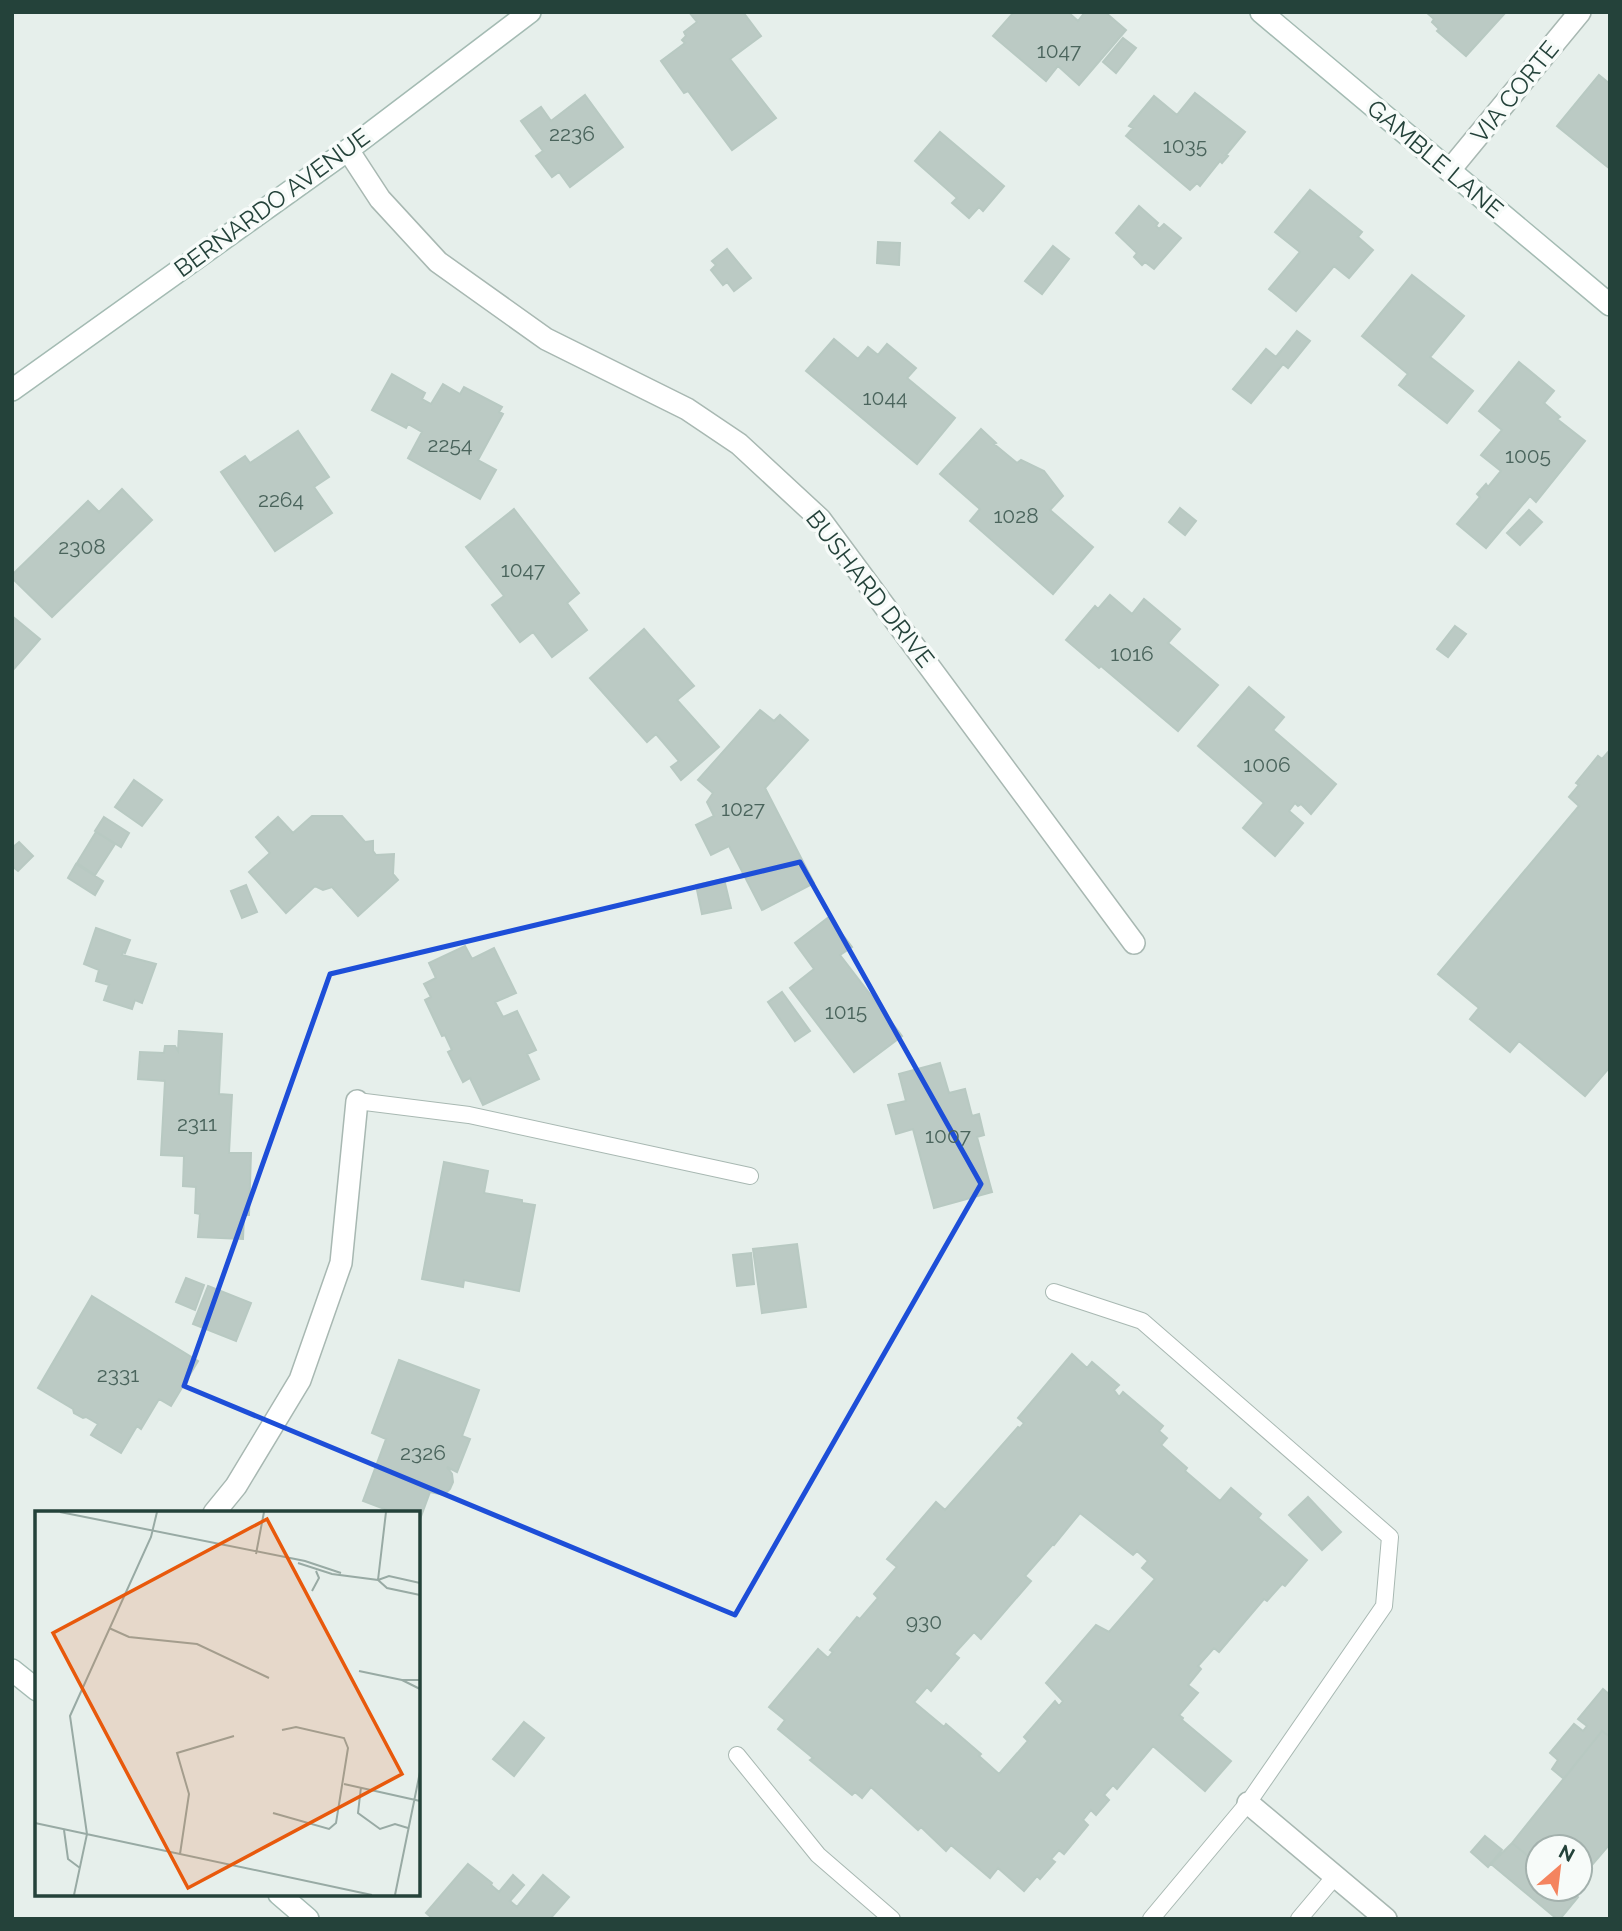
<svg xmlns="http://www.w3.org/2000/svg" width="1622" height="1931" font-family="Raleway,sans-serif">
  <style>
    .building { fill: #bbcac4; stroke: #b8c9c2; stroke-width: 2; fill-rule: evenodd }
    .lines { fill: none; stroke-linecap: round; stroke-linejoin: round }
    .lane-casing { stroke: #a8b8b2; stroke-width: 18 }
    .street-casing { stroke: #a8b8b2; stroke-width: 24 }
    .secondary-casing { stroke: #a4bbb3; stroke-width: 24 }
    .lane { stroke: #fff; stroke-width: 16 }
    .street { stroke: #fff; stroke-width: 21 }
    .secondary { stroke: #fff; stroke-width: 21 }
    .marked { fill: none; stroke: #1d4ed8; stroke-width: 5; stroke-linejoin: round }
    .labels { text-anchor: middle; stroke-width: 7; stroke-linejoin: round; paint-order: stroke }
    .number-label { font-size: 21px; fill: #4a645c }
    .street-label { font-size: 24px; fill: #24423a; stroke: #f7fbf9 }
    .inset-road { fill: none; stroke: #98aaa4; stroke-width: 2 }
    .view { fill: #e8590c; fill-opacity: 0.15; stroke: #e8590c; stroke-width: 3.5 }
    .inset-edge { fill: none; stroke: #24423a; stroke-width: 3.5 }
  </style>
  <rect width="100%" height="100%" fill="#e6efeb"/>
  <path class="building" d="M689 12H743L761 36 730 59 776 118 732 150 688 91 684 93 661 61 685 43 682 40 686 36 684 32 697 22Z
    M1014 12H1068L1078 21 1085 12H1105L1126 30 1079 85 1058 66 1046 81 993 36Z
    M1426 12H1506L1466 56 1437 31 1439 29 1432 22 1434 19Z
    M1123 38 1136 48 1116 73 1103 62Z
    M1599 75 1610 84V169L1557 126Z
    M1195 93 1245 132 1226 155 1228 156 1222 163 1220 161 1200 186 1197 183 1190 190 1126 136 1133 128 1129 126 1154 96 1177 115Z
    M585 95 623 147 570 187 559 172 552 177 536 156 543 151 521 121 541 107 551 121Z
    M940 132 1004 186 983 211 979 207 969 218 952 203 957 198 915 161Z
    M1310 190 1362 232 1358 237 1373 250 1349 278 1334 266 1296 311 1269 289 1300 252 1275 232Z
    M1139 206 1158 223 1156 226 1159 229 1164 224 1181 238 1154 269 1145 262 1142 265 1134 257 1137 253 1116 233Z
    M878 242 900 243 899 265 877 263Z
    M1053 246 1069 259 1042 294 1025 281Z
    M727 249 751 278 734 291 727 282 723 285 711 270 716 265 712 261Z
    M1412 275 1464 316 1430 357 1473 391 1447 423 1399 385 1408 374 1362 336Z
    M1297 331 1310 341 1288 368 1283 364 1251 403 1233 389 1266 349 1276 357Z
    M834 339 858 359 868 347 878 355 887 344 916 368 907 378 955 418 917 464 806 371Z
    M1519 362 1554 391 1544 403 1560 417 1557 419 1585 441 1536 502 1530 496 1486 548 1457 524 1480 497 1477 494 1486 484 1488 487 1501 471 1481 455 1502 430 1479 411Z
    M392 374 425 393 422 399 431 404 443 384 460 394 464 387 502 407 499 412 503 414 478 460 496 470 480 499 408 458 422 432 408 424 406 428 372 410Z
    M981 429 996 443 994 444 1017 463 1021 460 1044 471 1063 496 1050 510 1093 547 1053 594 970 521 980 509 940 474Z
    M298 431 329 477 314 487 332 513 275 551 221 472 245 456 250 463Z
    M122 489 152 520 52 617 12 578V575L88 501 99 512Z
    M1180 508 1196 521 1185 535 1169 522Z
    M514 509 579 593 567 603 587 630 552 657 533 632 520 642 492 605 504 596 466 547Z
    M1529 510 1542 522 1520 545 1507 533Z
    M1110 595 1132 614 1144 599 1180 629 1168 643 1218 685 1178 731 1101 666 1099 668 1066 640 1095 606 1098 609Z
    M12 616 40 639 12 671Z
    M1455 626 1466 634 1448 657 1437 649Z
    M644 629 694 686 677 700 719 747 681 780 671 767 679 761 656 734 647 742 590 678Z
    M1249 687 1284 717 1273 730 1336 784 1311 814 1301 804 1298 806 1295 803 1289 811 1303 823 1275 856 1243 828 1264 803 1198 746Z
    M760 710 774 721 780 715 808 740 765 788 814 883 762 910 729 846 711 855 696 825 714 816 707 802 713 793 698 780Z
    M1610 750V1067L1585 1096 1519 1041 1510 1052 1470 1019 1479 1008 1438 974 1579 806 1569 797 1579 785 1576 783 1598 756 1602 759Z
    M134 780 162 800 142 826 115 807Z
    M312 816H342L365 842 373 841V851L376 855 394 854 393 874 398 880 358 916 332 887 323 890 315 886 286 913 249 872 270 853 256 837 278 817 293 833Z
    M104 817 129 833 121 847 95 831Z
    M96 832 115 844 95 875 77 863Z
    M19 842 33 856 18 871 12 866V848Z
    M76 864 103 881 95 895 68 878Z
    M724 879 731 908 702 914 696 885Z
    M246 885 257 912 242 918 231 891Z
    M829 917 852 947 840 955 902 1036 854 1072 790 988 814 969 795 943Z
    M96 928 130 940 125 953 123 952 122 955 156 964 142 1003 135 1000 132 1009 104 1000 109 985 96 981 99 970 84 964Z
    M465 946 472 959 494 948 516 993 495 1002 503 1017 517 1011 536 1050 527 1054 539 1079 483 1105 470 1078 463 1082 448 1052 452 1050 445 1035 442 1036 425 1000 431 997 424 984 436 978 429 963Z
    M782 992 810 1031 795 1041 768 1002Z
    M179 1031 222 1034 219 1094 232 1095 229 1153H251L249 1215H244L243 1239 198 1237 200 1214 195 1213 196 1187 183 1186 184 1156 161 1155 165 1081 138 1079 140 1052 164 1053 165 1046H175L178 1051Z
    M940 1063 949 1093 965 1089 972 1116 979 1114 984 1135 977 1137 992 1192 934 1208 913 1129 896 1134 888 1105 906 1101 899 1074Z
    M444 1162 488 1171 484 1193 522 1200V1203L535 1205 519 1291 464 1280 463 1287 422 1279Z
    M797 1244 806 1307 762 1313 753 1249Z
    M751 1253 754 1284 737 1286 733 1255Z
    M186 1278 204 1285 195 1310 176 1302Z
    M208 1286 251 1303 236 1341 193 1324Z
    M92 1296 198 1361 171 1406 159 1399 141 1429 137 1426 121 1453 91 1435 98 1424 86 1417 83 1418 74 1413 73 1409 38 1388Z
    M1072 1354 1087 1368 1092 1362 1119 1385 1114 1390 1119 1397 1123 1392 1163 1426 1159 1431 1167 1438 1161 1445 1187 1468 1185 1471 1220 1501 1231 1488 1261 1514 1258 1518 1307 1560 1285 1586 1282 1584 1267 1601 1264 1599 1219 1652 1214 1648 1198 1666 1201 1669 1188 1685 1198 1693 1179 1715 1183 1718 1182 1720 1231 1761 1205 1791 1153 1746 1117 1789 1113 1785 1104 1795 1109 1800 1096 1815 1091 1810 1083 1820 1088 1825 1064 1854 1059 1850 1051 1859 1055 1862 1040 1879 1037 1876 1024 1891 998 1868 990 1878 951 1845 946 1851 921 1827 918 1830 871 1787 862 1798 855 1792 852 1795 810 1760 813 1758 778 1729 785 1720 769 1707 818 1649 828 1658 833 1652 830 1650 857 1617 860 1619 878 1598 874 1594 897 1567 887 1559 936 1502 945 1510 1018 1427 1020 1428 1024 1423 1018 1418ZM1080 1513 1133 1555 1137 1551 1148 1561 1142 1568 1155 1579 1109 1632 1096 1625 1046 1683 1063 1701 1059 1706 1055 1701 1024 1737 1028 1741 999 1774 979 1756 981 1754 946 1724 944 1727 914 1702 927 1687 931 1691 959 1658 954 1654 974 1632 981 1639 1031 1581 1025 1576 1053 1544 1054 1545Z
    M399 1360 479 1390 462 1436 470 1439 457 1472 447 1467 452 1474 453 1482 450 1489 444 1495 430 1492 419 1522 418 1513H395L363 1501 386 1439 372 1433Z
    M1308 1497 1341 1532 1322 1550 1289 1515Z
    M1603 1689 1610 1695V1737L1602 1731 1564 1779 1552 1769 1558 1760 1550 1753 1574 1724 1583 1731 1587 1726 1578 1719Z
    M524 1722 544 1738 514 1776 493 1759Z
    M1602 1731 1610 1737V1844L1580 1879V1847H1538V1864L1512 1843Z
    M1485 1836 1502 1850 1488 1867 1471 1852Z
    M1512 1843 1538 1864V1889H1569L1578 1897 1560 1919H1557L1491 1864Z
    M468 1864 492 1883 491 1885 499 1892 513 1875 524 1885 510 1901 517 1907 543 1875 569 1897 550 1919H433L426 1913Z"/>
  <g class="lines">
    <defs>
      <path id="lane" d="M357 1101 469 1115 750 1176
        M1054 1292 1142 1321 1390 1537 1384 1606 1248 1803 1151 1919
        M737 1755 818 1855 892 1919
        M1299 1919 1336 1875"/>
      <path id="street" d="M348 150 380 199 438 262 546 339 687 409 739 444 820 519 1134 943
        M1449 171 1580 12
        M214 1513 236 1486 300 1380 341 1263 357 1101
        M1248 1803 1386 1919"/>
      <path id="secondary" d="M1261 12 1610 305
        M12 390 348 150 530 12
        M12 1670 37 1690
        M279 1894 308 1919"/>
    </defs>
    <use href="#lane" class="lane-casing"/>
    <use href="#street" class="street-casing"/>
    <use href="#secondary" class="secondary-casing"/>
    <use href="#lane" class="lane"/>
    <use href="#street" class="street"/>
    <use href="#secondary" class="secondary"/>
  </g>
  <path class="marked" d="M800 862 981 1184 735 1615 184 1386 330 974Z"/>
  <g class="labels">
    <g class="number-label">
      <text x="1059" y="58">1047</text>
      <text x="572" y="141">2236</text>
      <text x="1185" y="153">1035</text>
      <text x="885" y="405">1044</text>
      <text x="450" y="452">2254</text>
      <text x="1528" y="463">1005</text>
      <text x="281" y="507">2264</text>
      <text x="1016" y="523">1028</text>
      <text x="82" y="554">2308</text>
      <text x="523" y="577">1047</text>
      <text x="1132" y="661">1016</text>
      <text x="1267" y="772">1006</text>
      <text x="743" y="816">1027</text>
      <text x="846" y="1019">1015</text>
      <text x="197" y="1131">2311</text>
      <text x="948" y="1143">1007</text>
      <text x="118" y="1382">2331</text>
      <text x="423" y="1460">2326</text>
      <text x="924" y="1629">930</text>
    </g>
    <g class="street-label">
      <text transform="translate(1515 92) rotate(-51)" y="8">VIA CORTE</text>
      <text transform="translate(1435 159) rotate(40)" y="8">GAMBLE LANE</text>
      <text transform="translate(272 203) rotate(-36)" y="8">BERNARDO AVENUE</text>
      <text transform="translate(870 589) rotate(52)" y="8">BUSHARD DRIVE</text>
    </g>
  </g>
  <g transform="translate(35 1511)">
    <rect width="385" height="385" fill="#e6efeb"/>
    <path class="inset-road" d="M25 1 270 50 306 62M221 43 229 1M263 52 297 63 343 69 352 77 385 84M343 69 354 65 385 72M343 69 351 1M277 80 284 67 281 60M74 117 94 126 162 133 234 167M324 160 367 169M385 169H367L385 178M309 273 385 290M326 276 323 302 345 318 360 313 373 317M238 302 294 318 301 312 313 237 309 227 261 216 247 219M0 312 337 384M29 319 33 348 45 357M145 343 154 283 142 242 199 225M39 384 52 323 35 205 116 26 122 1M360 384 385 261"/>
    <path class="view" d="M232 8 367 263 153 377 18 122Z"/>
    <rect width="385" height="385" class="inset-edge"/>
  </g>
  <rect width="1622" height="1931" fill="none" stroke="#24423a" stroke-width="28"/>
  <g transform="translate(1559 1868) rotate(28)"><circle r="33" fill="#f7fbf9" stroke="#a3b1ad" stroke-width="2"/>
  <path d="M0-5L12 26L0 18L-12 26Z" fill="#f4845f"/>
  <text y="-10" font-size="19" font-weight="bold" text-anchor="middle" fill="#24423a">N</text>
  </g>
</svg>
